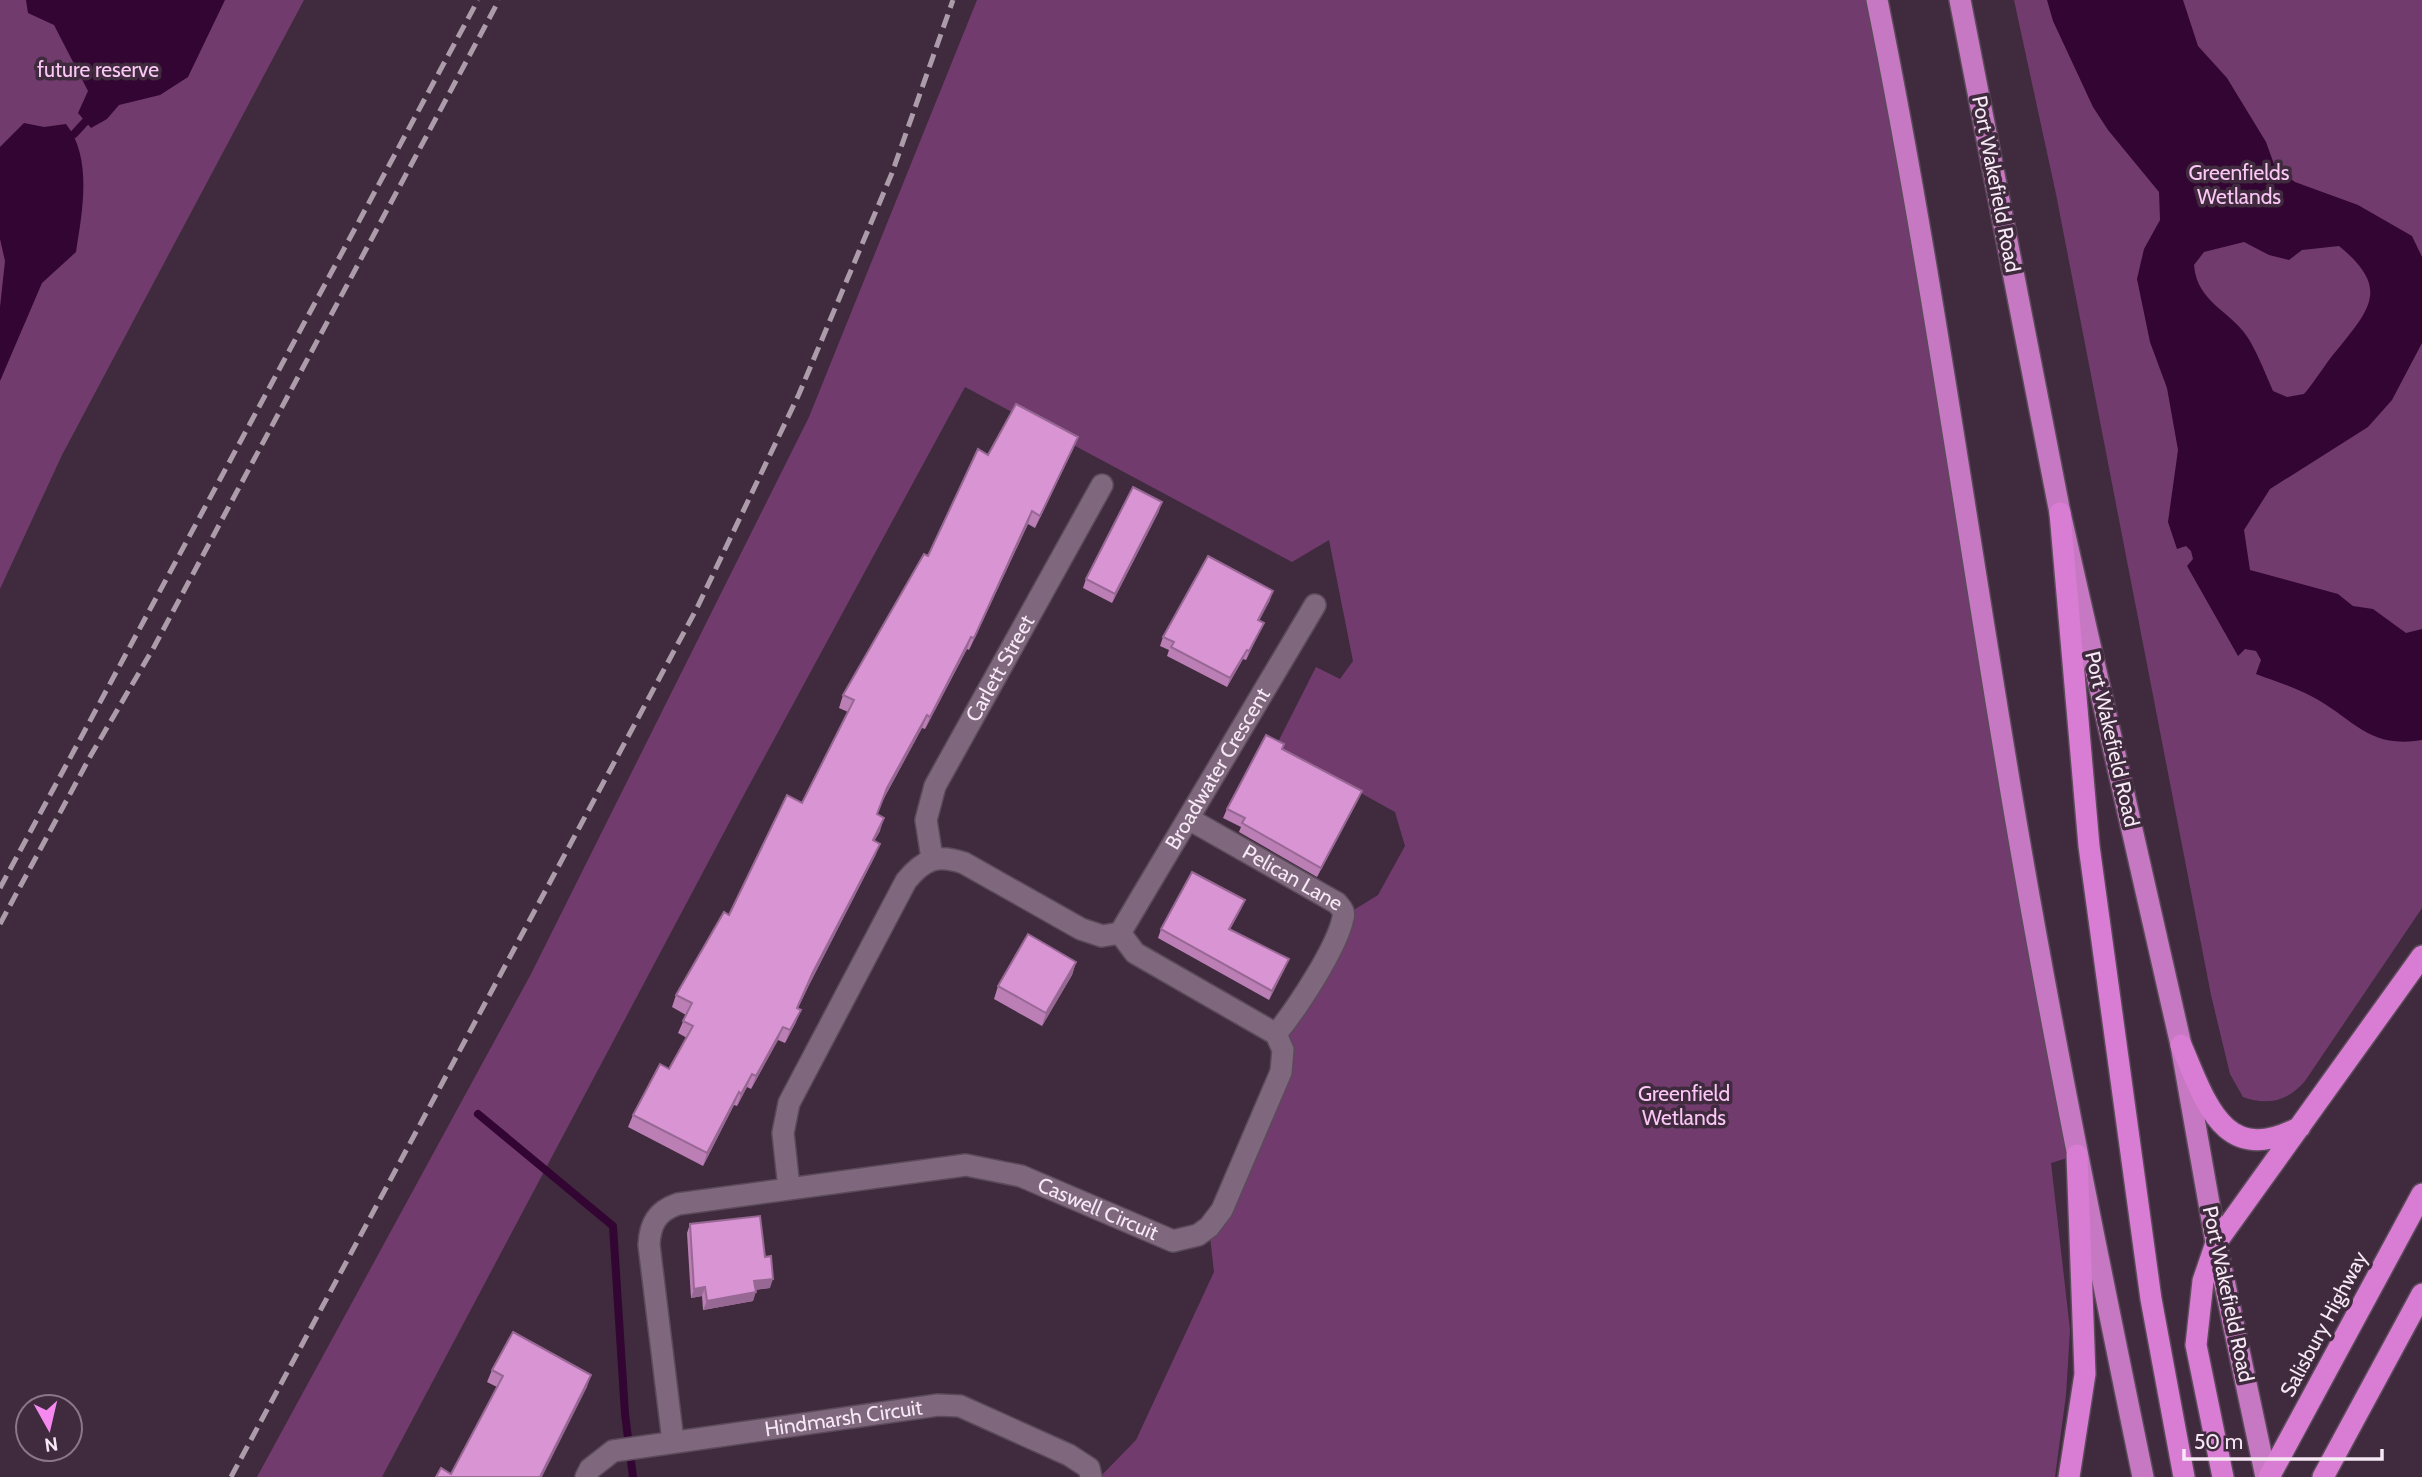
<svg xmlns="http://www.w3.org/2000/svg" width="2422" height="1477" font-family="Cabin,sans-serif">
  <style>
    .green { fill: #713c6d }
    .water { fill: #330532; fill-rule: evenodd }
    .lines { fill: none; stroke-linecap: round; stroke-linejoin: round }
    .stream { stroke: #330532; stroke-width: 8 }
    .minor-casing { stroke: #5b4a5a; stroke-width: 24 }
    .trunk-casing { stroke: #5b4a5a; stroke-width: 24 }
    .motorway-casing { stroke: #5b4a5a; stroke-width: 24 }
    .minor { stroke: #7f687d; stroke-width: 21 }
    .trunk { stroke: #c778c2; stroke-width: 21 }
    .motorway { stroke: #d97cd3; stroke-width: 21 }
    .rail { stroke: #ac9caa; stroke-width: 5; stroke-dasharray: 14 7; stroke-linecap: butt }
    .wall { fill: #bb7fb6 }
    .shaded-wall { fill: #986894 }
    .building { fill: #d994d4; stroke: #986894; stroke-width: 2 }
    .labels { text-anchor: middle; stroke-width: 7; stroke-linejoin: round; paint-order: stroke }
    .park-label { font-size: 21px; fill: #fcc6f7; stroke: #3f2b3d }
    .street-label { font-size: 21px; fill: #f6e8f4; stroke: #3f2b3d }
  </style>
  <rect width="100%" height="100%" fill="#3f2b3d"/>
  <path class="green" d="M0 0H304L62 455 0 589Z
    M977 0H1877L2077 1155 2051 1163 2070 1330 2066 1395 2055 1477H1100L1136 1440 1214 1272 1209 1227 1281 1072 1276 1034 1344 916 1378 895 1405 846 1395 812 1276 746 1316 667 1340 679 1353 661 1329 540 1292 562 965 387 746 791 382 1477H257L531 974 809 417Z
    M2014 0H2422V908L2305 1081C2288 1101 2268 1106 2243 1097L2230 1074 2211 995 2056 194Z"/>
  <path class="water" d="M26 0H225L188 77 160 95 119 105 107 119 91 128 78 113 88 91 54 25 28 13Z
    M2047 0H2183L2198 46 2227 78 2266 142 2275 167 2295 182 2358 205 2412 236 2422 257V343L2392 400 2368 427 2270 489 2244 530 2250 570 2338 594 2353 606 2373 609 2406 633 2422 629V740C2367 749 2355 719 2311 696 2294 687 2274 681 2256 674L2261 660 2256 651 2245 649 2238 656 2187 566 2193 559 2191 551 2186 546 2177 549 2168 522 2178 450 2167 388 2150 342 2137 279 2144 249 2160 220 2159 192 2108 130 2093 107 2053 21ZM2244 242 2269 255 2289 260 2302 250 2339 246C2389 287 2372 307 2337 350 2325 364 2316 380 2304 394L2287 397 2273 391C2266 375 2259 357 2250 341 2233 311 2197 304 2194 265L2204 252Z
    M24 123 44 127 66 124C93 158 82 213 76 252L42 283 0 381V307L5 261 0 239V147Z"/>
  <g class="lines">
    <path class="stream" d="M74 134 86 121
      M478 1114 613 1226 625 1414 633 1477"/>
    <defs>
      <g id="minor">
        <path id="s1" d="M1189 819 1337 903C1341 908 1345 911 1343 918 1337 948 1296 1010 1276 1034"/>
        <path id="s2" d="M932 858 926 820 935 786 1102 485"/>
        <path id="s3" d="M1120 933 1315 605"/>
        <path id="s4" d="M673 1441 649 1245C650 1224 657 1211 678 1204L966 1165 1021 1176 1173 1241 1198 1235 1209 1227 1222 1210 1281 1072 1283 1050 1276 1034 1135 953 1120 933 1102 936 1081 929 964 863C937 854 924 859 906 881L789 1103 783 1133 789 1188"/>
        <path id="s5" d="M586 1477 590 1469 613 1451 938 1405 960 1406 1069 1455 1089 1468 1091 1477"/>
      </g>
      <path id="trunk" d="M1877 0C1933 276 1970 555 2018 833 2055 1049 2099 1263 2143 1477
        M1960 0 2060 513 2181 1045 2216 1243 2266 1477"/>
      <path id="motorway" d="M2060 513 2089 846 2151 1299 2184 1477
        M2181 1045C2206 1102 2223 1168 2300 1127
        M2069 1477 2085 1374 2077 1155
        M2223 1477 2196 1345 2203 1281 2216 1243 2422 956
        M2269 1477 2422 1194
        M2323 1477 2422 1294"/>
    </defs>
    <use href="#minor" class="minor-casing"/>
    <use href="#trunk" class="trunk-casing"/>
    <use href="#motorway" class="motorway-casing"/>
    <use href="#minor" class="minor"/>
    <use href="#trunk" class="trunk"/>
    <use href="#motorway" class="motorway"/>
    <path class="rail" d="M0 888 478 0
      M0 924 91 755 154 647 499 0
      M231 1477 697 608 799 394 892 173 953 0"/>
  </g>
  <path class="wall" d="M1078 437 1073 449 1035 528 1028 524 969 650 967 649 925 729 922 728 883 800 877 814 880 831 874 841 880 844 875 856 809 985 798 1008 796 1022 785 1043 778 1040 751 1089 747 1087 737 1106 734 1105 703 1166 628 1127 633 1115 669 1069 687 1038 678 1033 686 1015 672 1007 676 995 729 915 802 803 848 712 839 708 843 695 988 455Z
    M1159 511 1112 603 1083 588 1086 579Z
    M1270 600 1259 620 1264 623 1260 631 1246 660 1243 659 1227 687 1167 656 1169 650 1160 646 1163 637Z
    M1282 750 1358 800 1317 877 1239 832 1241 827 1223 818 1227 809Z
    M1241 909 1230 929 1285 968 1269 1000 1158 938 1161 929Z
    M1076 962 1072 975 1042 1026 994 999 998 986Z
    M690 1224 765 1257 770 1288 755 1290 753 1301 703 1310 702 1296 691 1298 687 1233Z
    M492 1370 587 1387 451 1474 497 1387 487 1382Z"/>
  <path class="shaded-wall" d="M1078 437 1073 449 1035 528 1040 516Z
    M1162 502 1159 511 1112 603 1115 594Z
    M1032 511 1028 524 969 650 974 638Z
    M1273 591 1270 600 1255 629 1258 620Z
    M1264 623 1260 631 1246 660 1249 651Z
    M971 637 967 649 925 729 930 717Z
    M1247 650 1243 659 1227 687 1230 678Z
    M927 715 922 728 883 800 872 827 887 788Z
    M1362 791 1358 800 1317 877 1321 868Z
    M884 818 880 831 868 852 873 840Z
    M880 844 875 856 809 985 792 1020 797 1008 813 972Z
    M1245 900 1241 909 1226 937 1229 929Z
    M1289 959 1285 968 1269 1000 1272 991Z
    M1076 962 1072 975 1042 1026 1046 1013Z
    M801 1010 796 1022 785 1043 790 1030Z
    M783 1027 778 1040 751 1089 756 1076Z
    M752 1074 747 1087 737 1106 741 1094Z
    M739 1092 734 1105 703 1166 707 1153Z
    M773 1279 770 1288 751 1290 754 1281Z
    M705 1287 702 1296 691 1298 694 1289Z
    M756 1292 753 1301 703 1310 707 1301Z
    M591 1375 587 1387 542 1477H540Z"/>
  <path class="building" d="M1016 404 1078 437 1040 516 1032 511 974 638 971 637 930 717 927 715 887 788 877 814 884 818 873 840 880 844 813 972 797 1008 801 1010 790 1030 783 1027 756 1076 752 1074 741 1094 739 1092 707 1153 633 1115 660 1064 669 1069 693 1026 683 1021 692 1003 676 995 724 912 729 915 787 795 802 803 854 700 843 695 924 554 928 556 978 449 988 455Z
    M1133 487 1162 502 1115 594 1086 579Z
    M1208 556 1273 591 1258 620 1264 623 1249 651 1247 650 1230 678 1171 647 1174 642 1163 637Z
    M1266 735 1284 744 1282 749 1362 791 1321 868 1242 823 1245 818 1227 809Z
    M1192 872 1245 900 1229 929 1289 959 1272 991 1161 929Z
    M1028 934 1076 962 1046 1013 998 986Z
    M760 1216 765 1257 771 1256 773 1279 754 1281 756 1292 707 1301 705 1287 694 1289 690 1224Z
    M513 1332 591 1375 540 1477H436L441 1468 451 1474 503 1376 492 1370Z"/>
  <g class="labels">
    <g class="park-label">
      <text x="98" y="77">future reserve</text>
      <text x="2239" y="180">Greenfields<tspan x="2239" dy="24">Wetlands</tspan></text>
      <text x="1684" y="1101">Greenfield<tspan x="1684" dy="24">Wetlands</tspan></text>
    </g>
    <g class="street-label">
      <text transform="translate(1996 184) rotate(79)" y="7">Port Wakefield Road</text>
      <text dy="7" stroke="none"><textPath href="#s2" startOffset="208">Carlett Street</textPath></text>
      <text transform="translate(2112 739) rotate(77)" y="7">Port Wakefield Road</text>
      <text dy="7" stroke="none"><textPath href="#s3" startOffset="191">Broadwater Crescent</textPath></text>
      <text dy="7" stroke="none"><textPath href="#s1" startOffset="119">Pelican Lane</textPath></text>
      <text dy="7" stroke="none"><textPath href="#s4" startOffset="682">Caswell Circuit</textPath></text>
      <text transform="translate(2228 1294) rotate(78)" y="7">Port Wakefield Road</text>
      <text transform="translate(2324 1324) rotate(-62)" y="7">Salisbury Highway</text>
      <text dy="7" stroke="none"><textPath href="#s5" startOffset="271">Hindmarsh Circuit</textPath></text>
    </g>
  </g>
  <g transform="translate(49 1428) rotate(172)"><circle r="33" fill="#3f2b3d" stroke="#887786" stroke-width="2"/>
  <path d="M0-5L12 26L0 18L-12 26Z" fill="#f589ef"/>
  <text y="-10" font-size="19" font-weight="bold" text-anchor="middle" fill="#f6e8f4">N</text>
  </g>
  <path d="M2184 1449v10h198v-10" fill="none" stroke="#f6e8f4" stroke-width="3.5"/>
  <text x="2194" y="1449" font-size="21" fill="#f6e8f4" stroke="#3f2b3d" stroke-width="5" paint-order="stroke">50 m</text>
</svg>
